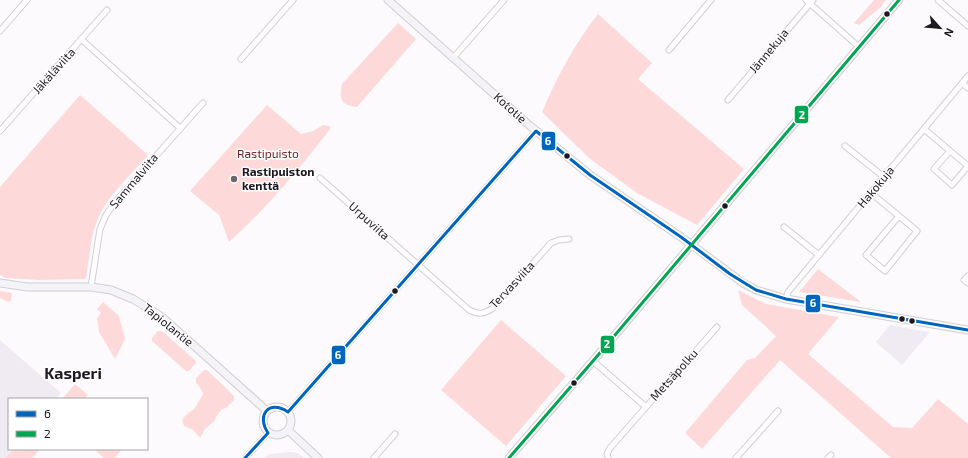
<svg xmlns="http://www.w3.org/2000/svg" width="968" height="458" font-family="'Exo 2',sans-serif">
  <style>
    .built { fill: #f0eaf2 }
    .green { fill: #fddad9 }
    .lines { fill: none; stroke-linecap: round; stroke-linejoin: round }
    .street-casing { stroke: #d2ced4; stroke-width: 7 }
    .secondary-casing { stroke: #d2ced4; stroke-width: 9 }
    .street { stroke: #fffeff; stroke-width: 5 }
    .secondary { stroke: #f4f4f8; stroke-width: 7 }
    .bus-1-casing { stroke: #fff; stroke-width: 6 }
    .bus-2-casing { stroke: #fff; stroke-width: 6 }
    .bus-1 { stroke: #0065bd; stroke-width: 3 }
    .bus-2 { stroke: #00a651; stroke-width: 3 }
    .bus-dot { fill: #1d1821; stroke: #fff; stroke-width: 1.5 }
    .poi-dot { fill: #6b676e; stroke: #fff; stroke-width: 1.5 }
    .labels { text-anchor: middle; stroke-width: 3; stroke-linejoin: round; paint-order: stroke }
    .street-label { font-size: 12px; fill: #1d1821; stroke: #fff }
    .park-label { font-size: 12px; fill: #6c2424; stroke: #fff }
    .poi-label { font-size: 12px; font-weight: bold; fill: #1d1821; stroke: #fff; text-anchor: start }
    .district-label { font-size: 16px; font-weight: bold; fill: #1d1821; stroke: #fff }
    .line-badge { stroke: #fff; stroke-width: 1.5 }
    .badge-label { font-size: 11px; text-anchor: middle; font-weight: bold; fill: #fff }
  </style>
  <rect width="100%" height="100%" fill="#fcfafd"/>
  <path class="built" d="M890 325 930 332 902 365 876 342Z
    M0 340 61 393 56 399H9V449H13L5 458H0Z
    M291 452 298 453 304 458H265L269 454Z"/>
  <path class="green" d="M874 0H886L881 7 859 25 854 23Z
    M598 14 652 63 638 79 744 169 697 225 637 193 589 158 542 112C557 77 575 43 598 14Z
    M398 23 416 39 357 107C340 105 339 99 342 84Z
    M80 95 148 155C131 175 106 197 97 221 90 239 89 260 86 279L39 280 5 278 0 275V187Z
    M267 105 301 134 313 131 323 125 329 126 331 128C300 168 267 208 229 242L219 215 190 191Z
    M818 269 861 302 799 292Z
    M738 290 766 304 839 317 808 354 893 427 912 428 938 399 968 424V458H891L780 360 702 449 685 433 747 360 755 358 776 336 742 305Z
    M0 291 12 293 11 301 8 302 0 298Z
    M103 302 119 316 125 339 115 359 99 332 97 318 101 313 97 309Z
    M501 320 566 376 506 446 441 390Z
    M158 331H162L196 361 195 364 189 371H186L152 341V338Z
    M204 370H207L234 396V400L226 408 222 409 216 417 215 420 205 429 200 438 193 430 184 426 182 420 185 416 195 408 203 394 201 389 196 383V378Z
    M75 384 88 395 84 399H62Z
    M14 449H40L32 458H5Z
    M94 449H122L115 458H104Z"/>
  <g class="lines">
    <defs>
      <path id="street" d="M806 0 859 47
        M938 0 968 26
        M0 31 27 0
        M81 39 180 128
        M669 50 711 0
        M453 58 504 0
        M241 59 293 0
        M962 83 968 88
        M728 100 813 0
        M924 129 968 166 952 185 934 169 950 151
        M0 131 107 10
        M845 146 884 177
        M320 178 469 310C479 315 484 314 493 308L551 243 559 240 569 239
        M871 193 917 231 885 271 866 255 899 216
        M784 227 819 255
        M968 276 964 280 968 283
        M91 287 100 229 106 215 116 201 203 103
        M786 299 788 292 968 76
        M593 361 646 407 717 327
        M288 412 536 131
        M245 458 268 433
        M374 458 395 434
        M608 458 607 454 610 448 646 407
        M736 458 778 411
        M828 458 831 455"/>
      <path id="secondary" d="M388 0 529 125 590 175 681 237 743 283 756 290 786 299 968 330
        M0 283 27 287H91L111 290 133 299 162 317 267 411
        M263 421a14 14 0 1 1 28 0a14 14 0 1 1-28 0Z
        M288 430 318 458
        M509 458 593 361 899 0"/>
    </defs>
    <use href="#street" class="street-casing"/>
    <use href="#secondary" class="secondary-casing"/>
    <use href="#street" class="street"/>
    <use href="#secondary" class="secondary"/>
    <defs>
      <path id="bus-1" d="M245 458 268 433C256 415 269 399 288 412L536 131 590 175 681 237 730 274 756 290 786 299 968 330"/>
      <path id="bus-2" d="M509 458 593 361 899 0"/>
    </defs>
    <use href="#bus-1" class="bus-1-casing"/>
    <use href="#bus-2" class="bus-2-casing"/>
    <use href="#bus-1" class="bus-1"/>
    <use href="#bus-2" class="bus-2"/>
  </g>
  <g class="bus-dot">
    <circle cx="887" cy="14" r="3.5"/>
    <circle cx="567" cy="156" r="3.5"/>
    <circle cx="725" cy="206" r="3.5"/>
    <circle cx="395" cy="291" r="3.5"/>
    <circle cx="902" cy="319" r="3.5"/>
    <circle cx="912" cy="321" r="3.5"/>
    <circle cx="574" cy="383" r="3.5"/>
  </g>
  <circle class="poi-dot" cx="234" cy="179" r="4"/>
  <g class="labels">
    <g class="street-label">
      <text transform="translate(769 51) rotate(-50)" y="4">Jännekuja</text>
      <text transform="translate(54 71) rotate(-48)" y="4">Jäkäläviita</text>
      <text transform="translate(510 108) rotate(42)" y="4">Kototie</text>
      <text transform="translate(134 181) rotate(-50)" y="4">Sammalviita</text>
      <text transform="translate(876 187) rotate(-50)" y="4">Hakokuja</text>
      <text transform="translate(369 221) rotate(42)" y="4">Urpuviita</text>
      <text transform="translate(512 285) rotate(-47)" y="4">Tervasviita</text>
      <text transform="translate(168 325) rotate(39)" y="4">Tapiolantie</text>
      <text transform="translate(674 375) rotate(-48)" y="4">Metsäpolku</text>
    </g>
    <g class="park-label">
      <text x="268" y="158">Rastipuisto</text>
    </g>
    <g class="poi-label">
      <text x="242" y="176">Rastipuiston<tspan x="242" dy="14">kenttä</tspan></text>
    </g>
    <g class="district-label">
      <text x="73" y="379">Kasperi</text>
    </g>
  </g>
  <g class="line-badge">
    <rect x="794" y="105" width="15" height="19" rx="4" fill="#00a651"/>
    <rect x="541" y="131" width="15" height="20" rx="4" fill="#0065bd"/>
    <rect x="805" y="294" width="16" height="19" rx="4" fill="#0065bd"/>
    <rect x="600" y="335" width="15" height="19" rx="4" fill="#00a651"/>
    <rect x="331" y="345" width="15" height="20" rx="4" fill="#0065bd"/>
  </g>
  <g class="badge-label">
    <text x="802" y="119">2</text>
    <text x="548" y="145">6</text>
    <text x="813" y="307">6</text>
    <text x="607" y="348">2</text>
    <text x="338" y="359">6</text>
  </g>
  <rect x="8" y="398" width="140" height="52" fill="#ffffff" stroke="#a5a3a6"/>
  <rect x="16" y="411" width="20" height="6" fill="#0065bd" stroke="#a5a3a6"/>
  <text x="44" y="418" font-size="12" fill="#1d1821">6</text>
  <rect x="16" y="431" width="20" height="6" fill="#00a651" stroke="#a5a3a6"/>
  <text x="44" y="438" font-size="12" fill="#1d1821">2</text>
  <g transform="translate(940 28) rotate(117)" stroke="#ffffff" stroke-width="3" paint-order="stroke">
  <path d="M0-3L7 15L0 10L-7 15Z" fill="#1d1821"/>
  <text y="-6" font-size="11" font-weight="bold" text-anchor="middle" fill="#1d1821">N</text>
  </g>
</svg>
